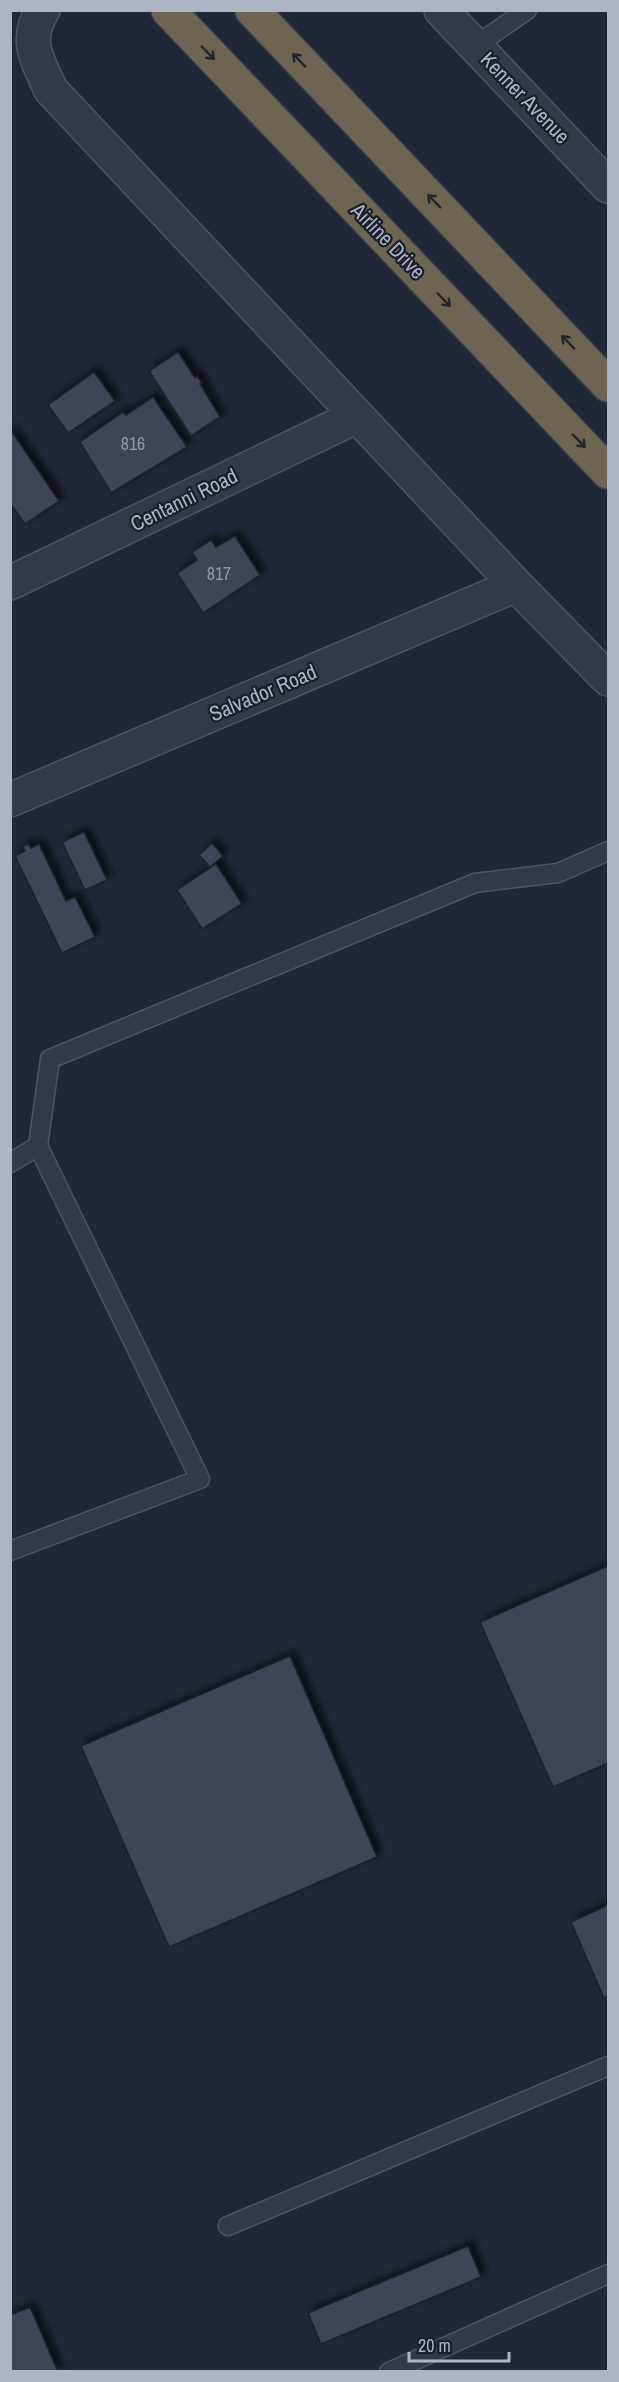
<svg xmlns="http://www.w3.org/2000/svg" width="619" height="2382" font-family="'Archivo Narrow',sans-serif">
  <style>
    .building { fill: #3c4557; stroke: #1b212d; stroke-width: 1.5; filter: url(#shadow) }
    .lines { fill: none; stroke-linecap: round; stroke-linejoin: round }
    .lane-casing { stroke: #4e5462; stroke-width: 21 }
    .street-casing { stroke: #4e5462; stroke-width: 36 }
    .highway-casing { stroke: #3b414e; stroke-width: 36 }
    .lane { stroke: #333a47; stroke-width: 18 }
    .street { stroke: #333a47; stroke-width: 33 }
    .highway { stroke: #6d6551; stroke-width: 33 }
    .oneway { stroke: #21262f }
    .labels { text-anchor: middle; stroke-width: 4.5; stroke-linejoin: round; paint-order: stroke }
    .number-label { font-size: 18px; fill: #9298a9 }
    .street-label { font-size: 21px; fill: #aeb4c4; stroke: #191f2b }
  </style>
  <defs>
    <filter id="shadow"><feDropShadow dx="5.5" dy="-5.5" stdDeviation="3" flood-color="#0009"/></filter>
  </defs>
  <rect width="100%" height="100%" fill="#202736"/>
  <path class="building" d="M178 352 195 378 197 376 202 383 200 384 220 417 191 436 149 371Z
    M94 372 115 401 68 433 48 405Z
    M153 397 187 447 111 493 80 442 123 412 126 415Z
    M10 429 59 501 25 524 10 503Z
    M235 536 260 575 203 613 177 573 197 560 192 552 211 540 216 547Z
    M84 832 107 880 85 890 62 842Z
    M212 843 223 856 210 867 199 855Z
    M28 844 31 848 39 844 66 901 75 897 95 937 62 953 15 856 25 851 22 846Z
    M216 864 242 904 202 929 177 890Z
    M608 1566V1763L553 1787 480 1622Z
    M290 1656 377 1857 169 1947 81 1746Z
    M608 1905V1996L604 1998 571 1922Z
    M468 2246 481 2277 321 2344 308 2313Z
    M30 2307 58 2372H10V2315Z"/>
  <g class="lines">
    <defs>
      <path id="lane" d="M475 46 527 10
        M10 1163 38 1146
        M10 1551 200 1479 38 1146 50 1059 475 883 558 873 608 851
        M228 2226 608 2066
        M389 2372 608 2274"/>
      <path id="street" d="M43 10C23 40 38 61 51 90L516 585 608 679
        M441 10 608 186
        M10 583 357 416
        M10 800 516 585"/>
      <path id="highway" d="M168 10 608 472
        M252 10 608 385"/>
    </defs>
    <use href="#lane" class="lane-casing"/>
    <use href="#street" class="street-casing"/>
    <use href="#highway" class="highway-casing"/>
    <use href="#lane" class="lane"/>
    <use href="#street" class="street"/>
    <use href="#highway" class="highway"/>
  </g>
  <defs><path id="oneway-shaft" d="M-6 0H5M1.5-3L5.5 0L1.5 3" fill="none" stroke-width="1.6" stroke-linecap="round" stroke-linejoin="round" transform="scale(1.5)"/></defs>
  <g class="oneway">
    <use href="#oneway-shaft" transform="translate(208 53) rotate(46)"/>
    <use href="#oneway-shaft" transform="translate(299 60) rotate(-134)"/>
    <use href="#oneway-shaft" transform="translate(434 201) rotate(-134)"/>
    <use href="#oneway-shaft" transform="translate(444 300) rotate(46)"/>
    <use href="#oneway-shaft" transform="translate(568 342) rotate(-134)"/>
    <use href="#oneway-shaft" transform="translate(579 441) rotate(46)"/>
  </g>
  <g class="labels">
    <g class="number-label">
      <text x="133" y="450">816</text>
      <text x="219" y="580">817</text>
    </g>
    <g class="street-label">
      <text transform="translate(525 98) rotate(46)" y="7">Kenner Avenue</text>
      <text transform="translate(388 241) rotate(46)" y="7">Airline Drive</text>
      <text transform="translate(184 500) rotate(-26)" y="7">Centanni Road</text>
      <text transform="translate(263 693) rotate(-23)" y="7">Salvador Road</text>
    </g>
  </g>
  <rect width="619" height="2382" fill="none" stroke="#aeb4c4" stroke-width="24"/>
  <path d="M409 2352v9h100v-9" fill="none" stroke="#aeb4c4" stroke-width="3"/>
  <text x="418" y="2352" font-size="18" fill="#aeb4c4" stroke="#191f2b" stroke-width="4.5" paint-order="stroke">20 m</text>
</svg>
